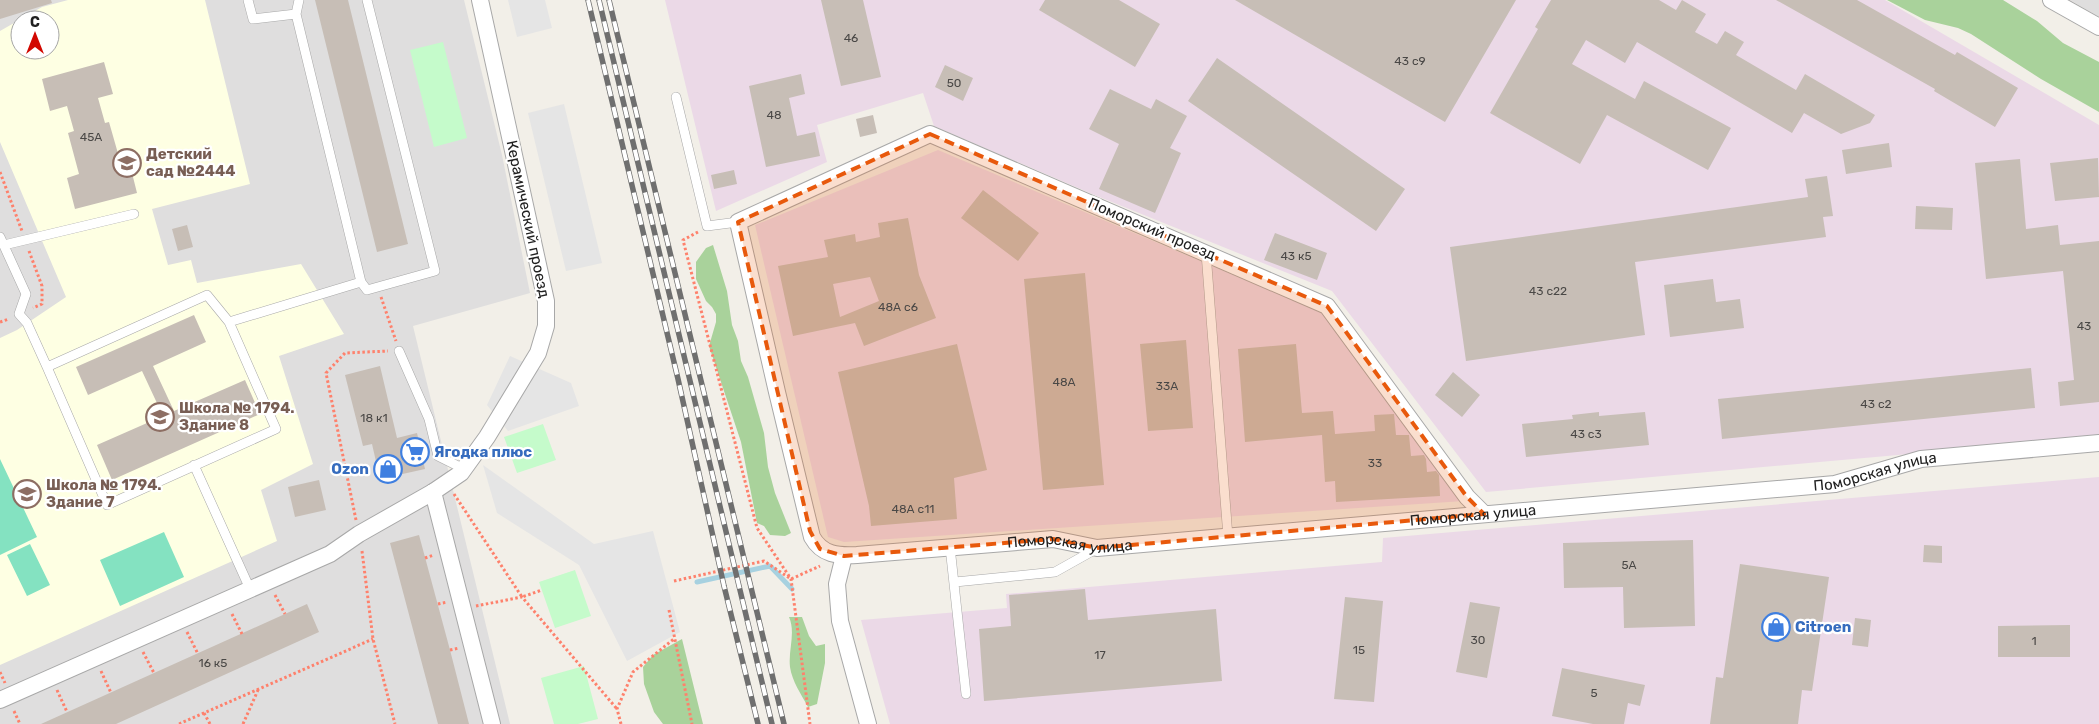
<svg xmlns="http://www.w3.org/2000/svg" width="2099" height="724" font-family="Rubik,sans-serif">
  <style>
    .residential { fill: #dfdede; fill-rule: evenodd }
    .industrial { fill: #ebd9e7 }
    .education { fill: #feffe3; fill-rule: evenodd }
    .forest { fill: #a9d29b }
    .park { fill: #c5fbcb }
    .pitch { fill: #84e2c1 }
    .parking { fill: #e5e5e5 }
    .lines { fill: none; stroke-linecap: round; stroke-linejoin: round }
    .stream { stroke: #a7d1e0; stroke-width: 5 }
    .building { fill: #c7beb6; fill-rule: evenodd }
    .service-casing { stroke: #a8a8a8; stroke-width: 10 }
    .minor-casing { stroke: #a8a8a8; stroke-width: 18 }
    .path { stroke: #fe816c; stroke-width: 3; stroke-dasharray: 2.5 2.5; stroke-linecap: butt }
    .service { stroke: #fff; stroke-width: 9 }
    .minor { stroke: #fff; stroke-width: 16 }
    .rail-casing { stroke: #6f6f6f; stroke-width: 5.5 }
    .rail { stroke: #fff; stroke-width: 4; stroke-dasharray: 11; stroke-linecap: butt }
    .marked { fill: #e8590c; fill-opacity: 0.2; stroke: #e8590c; stroke-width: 4; stroke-dasharray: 10 6; stroke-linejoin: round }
    .labels { text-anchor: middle; stroke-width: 4.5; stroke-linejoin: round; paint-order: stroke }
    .number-label { font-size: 12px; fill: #4a4846 }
    .education-label { font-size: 15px; font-weight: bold; fill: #785e54; stroke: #fff; text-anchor: start }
    .street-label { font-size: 15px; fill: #212121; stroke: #fff }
    .shop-label { font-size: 15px; font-weight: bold; fill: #366cbe; stroke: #fff; text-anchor: start }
  </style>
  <rect width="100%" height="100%" fill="#f2efe8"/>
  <path class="residential" d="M0 0H464L502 155 530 293 413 326 510 724H0ZM20 20H50V50H20Z
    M2069 0H2099V17L2070 0Z"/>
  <path class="industrial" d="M665 0H1885L2099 125V437L1486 492 1332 291 1092 194 934 126 923 93 817 125 827 162 716 211Z
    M938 150 1328 315 1464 501 844 542 828 537 755 225Z
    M2099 477V724H890L861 620 1007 608 1006 594 1382 562 1383 538Z"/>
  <path class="education" d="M68 0H205L250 184 152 209 168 265 191 260 197 283 301 264 344 334 279 356 313 464 261 490 277 541 0 665V338L17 330 66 297 0 142V31L42 7ZM20 20H50V50H20Z"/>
  <path class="forest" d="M1887 0H2003L2037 21 2063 43 2099 62V112L2041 79 1971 34 1958 28 1925 20Z
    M713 245 727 291 732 325 738 341 741 361 748 377 764 433 768 467 775 493 791 533 785 536 770 535 764 526 757 523 741 442 709 346 716 322V314L712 307 706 301 696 279V262L706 248Z
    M789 617H802L809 636 816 646 825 644V663L817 704 808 707C801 694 792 681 790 667 788 650 796 633 789 617Z
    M682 639 703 724H663L654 712 644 684 643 667 653 655Z"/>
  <path class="park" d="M443 42 467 138 434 147 410 50Z
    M543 424 556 460 517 473 504 437Z
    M575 570 591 616 555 628 539 582Z
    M584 666 598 719 578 724H554L541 678Z"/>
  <path class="pitch" d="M0 459 37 537 0 555Z
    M164 532 184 577 120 606 100 560Z
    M30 544 50 585 27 596 7 555Z"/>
  <path class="parking" d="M508 0H545L552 28 517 37Z
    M564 104 602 263 566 271 528 113Z
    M510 356 571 383 579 406 508 431 487 405Z
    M483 465 594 544 653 531 680 632 627 661 579 565 497 513Z"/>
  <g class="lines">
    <path class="stream" d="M697 582 770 566 792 589"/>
  </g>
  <path class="building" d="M0 0H51L52 3 0 19Z
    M315 0H348L408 244 377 252Z
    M821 0H863L881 77 841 86Z
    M1045 0H1119L1160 24 1135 67 1039 10Z
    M1235 0H1516L1445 122Z
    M1551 0H1659L1676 10 1682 0 1706 14 1695 32 1717 44 1725 31 1744 42 1736 55 1796 90 1805 74 1875 115 1870 123 1841 134 1804 113 1792 133 1637 42 1625 63 1586 40 1572 64 1635 99 1644 81 1731 128 1708 170 1607 115 1580 164 1490 113 1538 29 1535 27Z
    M1776 0H1857L1955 55 1957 52 2018 88 1995 127 1934 91 1935 89Z
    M1217 58 1405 189 1376 231 1188 101Z
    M104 62 113 94 98 98 105 123 109 122 121 164 129 161 137 193 75 209 67 178 79 174 68 133 74 131 67 106 50 111 42 79Z
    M945 65 973 78 963 101 935 87Z
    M801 74 805 94 789 98 797 136 815 132 820 156 766 167 749 86Z
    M1110 89 1151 109 1156 99 1187 116 1170 148 1181 153 1155 213 1099 189 1119 144 1089 129Z
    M873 115 877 133 860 137 856 119Z
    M1889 143 1892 167 1846 174 1842 150Z
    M2098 158 2099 197 2055 201 2050 163Z
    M2020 159 2026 229 2058 225 2060 245 2099 241V402L2060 406 2058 382 2074 380 2063 271 1986 279 1975 163Z
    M734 170 737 184 714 189 711 175Z
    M1827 176 1833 216 1823 217 1826 237 1635 262 1645 335 1466 361 1450 247 1808 197 1805 179Z
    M983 190 1039 233 1018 261 961 218Z
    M1916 206 1953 208 1952 230 1915 229Z
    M908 218 919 275 936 318 864 346 855 323 793 336 778 266 828 257 824 240 855 234 856 242 880 237 878 223ZM870 277 879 301 840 317 833 284Z
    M187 225 193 247 178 251 172 229Z
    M1275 233 1327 253 1317 280 1264 260Z
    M1085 273 1104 485 1043 490 1024 279Z
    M1713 279 1716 302 1740 299 1744 328 1670 337 1664 285Z
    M194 315 206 342 153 366 174 411 245 380 260 414 112 480 97 445 163 416 142 371 88 395 76 367Z
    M1186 340 1193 428 1148 431 1140 344Z
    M957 344 987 470 954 478 957 519 871 526 869 506 838 372Z
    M1296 344 1302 413 1333 411 1335 434 1375 431 1374 415 1394 414 1396 435H1409L1411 456 1424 455 1426 459 1427 472 1436 471 1439 475 1440 496 1336 502 1335 481 1325 482 1322 435 1245 442 1238 349Z
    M380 366 397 438 417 433 425 469 380 479 372 444 363 446 345 375Z
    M2031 368 2035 408 1722 439 1718 399Z
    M1453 372 1480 395 1462 417 1435 395Z
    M1599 412V416L1645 412 1649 445 1526 457 1522 424 1573 419 1572 415Z
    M319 480 326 510 295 517 288 487Z
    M419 535 450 650 469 724H438L390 543Z
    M1693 540 1695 626 1624 628 1623 587 1564 588 1563 543Z
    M1924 545 1942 546V563L1923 562Z
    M1740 564 1829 577 1812 691 1802 690 1798 724H1710L1716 677 1723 678Z
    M1085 589 1088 620 1216 609 1222 681 984 701 979 629 1011 626 1009 595Z
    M1345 597 1383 601 1374 702 1334 699Z
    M1470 602 1500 607 1487 678 1456 672Z
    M307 604 319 632 116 724H41Z
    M1855 618 1871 620 1868 647 1852 645Z
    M2070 625V657H1998V626Z
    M1562 668 1645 685 1640 706 1628 703 1624 724H1593L1552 716Z"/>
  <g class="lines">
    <defs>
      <path id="service" d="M248 0 253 19 296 14 361 282 367 290 435 271 367 0
        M296 14 299 0
        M676 97 707 226 738 222
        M0 237 26 294 19 314 27 323 47 367 107 505 276 429 229 322 361 282
        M4 245 134 214
        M1206 253 1228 537
        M399 351 429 419 438 456 464 469
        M47 367 207 295 229 322
        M194 465 250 589
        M950 547 966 694
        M955 582 1055 572 1096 549"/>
      <g id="minor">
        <path d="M2051 0 2099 27"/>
        <path d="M433 492 492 724"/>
        <path id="s1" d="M1484 514 1467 497 1327 306 930 134 738 222 777 392 812 537C822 555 838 556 857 555L1053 539 1097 548 1835 484 1921 459 2099 443"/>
        <path d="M844 556 837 584 840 621 868 724"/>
        <path d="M0 700 330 554 359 534 433 492 461 473 487 437 538 353 546 326V301L480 0"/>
      </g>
    </defs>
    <use href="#service" class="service-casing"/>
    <use href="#minor" class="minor-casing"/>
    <path class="path" d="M0 172 22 231
      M698 232 683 240 757 528 791 579 810 724
      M29 251 42 286V304L33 308
      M381 297 396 341
      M0 322 9 319
      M454 494 522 597 542 590
      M356 520 326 373 345 353 388 351
      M362 551 373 639 395 724
      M425 558 434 555
      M674 581 764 561 791 579 820 566
      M275 595 285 614
      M438 604 447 602
      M476 606 522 597 617 709
      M669 610 692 724
      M232 614 242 634
      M187 632 198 654
      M450 650 459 648
      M143 652 154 673
      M101 671 111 693
      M0 672 5 683
      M57 690 67 712
      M14 711 20 724
      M204 713 210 724
      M179 724 373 639
      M243 724 258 690
      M621 724 617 709 633 672 675 638"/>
    <use href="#service" class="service"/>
    <use href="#minor" class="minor"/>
    <defs>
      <path id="rail" d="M588 0 678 379 724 586 758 724
        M599 0 772 724
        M609 0 784 724"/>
    </defs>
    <use href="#rail" class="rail-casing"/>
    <use href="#rail" class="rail"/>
  </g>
  <path class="marked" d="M930 134 1327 306 1467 497 1484 514 1097 548 1053 539 844 556 820 549 810 531 738 222Z"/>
  <defs>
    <symbol id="school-ring" viewBox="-11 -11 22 22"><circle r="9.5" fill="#fff" stroke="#8d6e63" stroke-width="1.5"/><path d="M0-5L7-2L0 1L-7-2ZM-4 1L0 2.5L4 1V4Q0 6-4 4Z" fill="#8d6e63"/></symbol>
    <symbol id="supermarket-ring" viewBox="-11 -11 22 22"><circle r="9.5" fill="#fff" stroke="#3f7fe0" stroke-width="1.5"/><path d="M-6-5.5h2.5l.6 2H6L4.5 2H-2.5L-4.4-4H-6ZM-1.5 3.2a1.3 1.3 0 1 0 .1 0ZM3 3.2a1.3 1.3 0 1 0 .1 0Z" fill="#3f7fe0"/></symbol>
    <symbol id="shop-ring" viewBox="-11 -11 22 22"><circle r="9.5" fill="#fff" stroke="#3f7fe0" stroke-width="1.5"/><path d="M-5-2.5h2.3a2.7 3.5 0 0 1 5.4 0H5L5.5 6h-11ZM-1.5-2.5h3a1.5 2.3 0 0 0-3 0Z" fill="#3f7fe0"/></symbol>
  </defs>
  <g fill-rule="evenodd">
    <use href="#school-ring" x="111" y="147" width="32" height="32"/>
    <use href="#school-ring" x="144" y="401" width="32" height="32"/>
    <use href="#supermarket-ring" x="399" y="436" width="32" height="32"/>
    <use href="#shop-ring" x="372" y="453" width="32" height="32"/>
    <use href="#school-ring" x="11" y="478" width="32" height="32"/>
    <use href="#shop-ring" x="1760" y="611" width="32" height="32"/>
  </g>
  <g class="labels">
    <g class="number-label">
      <text x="851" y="42">46</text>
      <text x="1410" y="65">43 с9</text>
      <text x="954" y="87">50</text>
      <text x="774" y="119">48</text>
      <text x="91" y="141">45А</text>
      <text x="1296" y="260">43 к5</text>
      <text x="1548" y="295">43 с22</text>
      <text x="898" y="311">48А с6</text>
      <text x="2084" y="330">43</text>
      <text x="1064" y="386">48А</text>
      <text x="1167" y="390">33А</text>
      <text x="1876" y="408">43 с2</text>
      <text x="374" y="422">18 к1</text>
      <text x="1586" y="438">43 с3</text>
      <text x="1375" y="467">33</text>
      <text x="913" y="513">48А с11</text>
      <text x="1629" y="569">5А</text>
      <text x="1478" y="644">30</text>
      <text x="2034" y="645">1</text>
      <text x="1359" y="654">15</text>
      <text x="1100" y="659">17</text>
      <text x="213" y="667">16 к5</text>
      <text x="1594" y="697">5</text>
    </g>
    <g class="education-label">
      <text x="146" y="159">Детский<tspan x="146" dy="17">сад №2444</tspan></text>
      <text x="179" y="413">Школа № 1794.<tspan x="179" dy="17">Здание 8</tspan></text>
      <text x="46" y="490">Школа № 1794.<tspan x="46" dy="17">Здание 7</tspan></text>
    </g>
    <g class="street-label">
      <text transform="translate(528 219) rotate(78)" y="5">Керамический проезд</text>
      <text transform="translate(1152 229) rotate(23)" y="5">Поморский проезд</text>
      <text dy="5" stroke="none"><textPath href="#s1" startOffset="2304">Поморская улица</textPath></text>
      <text dy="5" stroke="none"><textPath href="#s1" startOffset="1899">Поморская улица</textPath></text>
      <text dy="5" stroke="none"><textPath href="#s1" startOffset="1494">Поморская улица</textPath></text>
    </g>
    <g class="shop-label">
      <text x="434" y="457">Ягодка плюс</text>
      <text x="369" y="474" text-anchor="end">Ozon</text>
      <text x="1795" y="632">Citroen</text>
    </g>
  </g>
  <g transform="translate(35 35)"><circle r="24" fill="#ffffff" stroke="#a6a6a6"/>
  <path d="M0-4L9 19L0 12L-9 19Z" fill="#d20800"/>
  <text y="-8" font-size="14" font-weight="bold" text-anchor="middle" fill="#212121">С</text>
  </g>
</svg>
